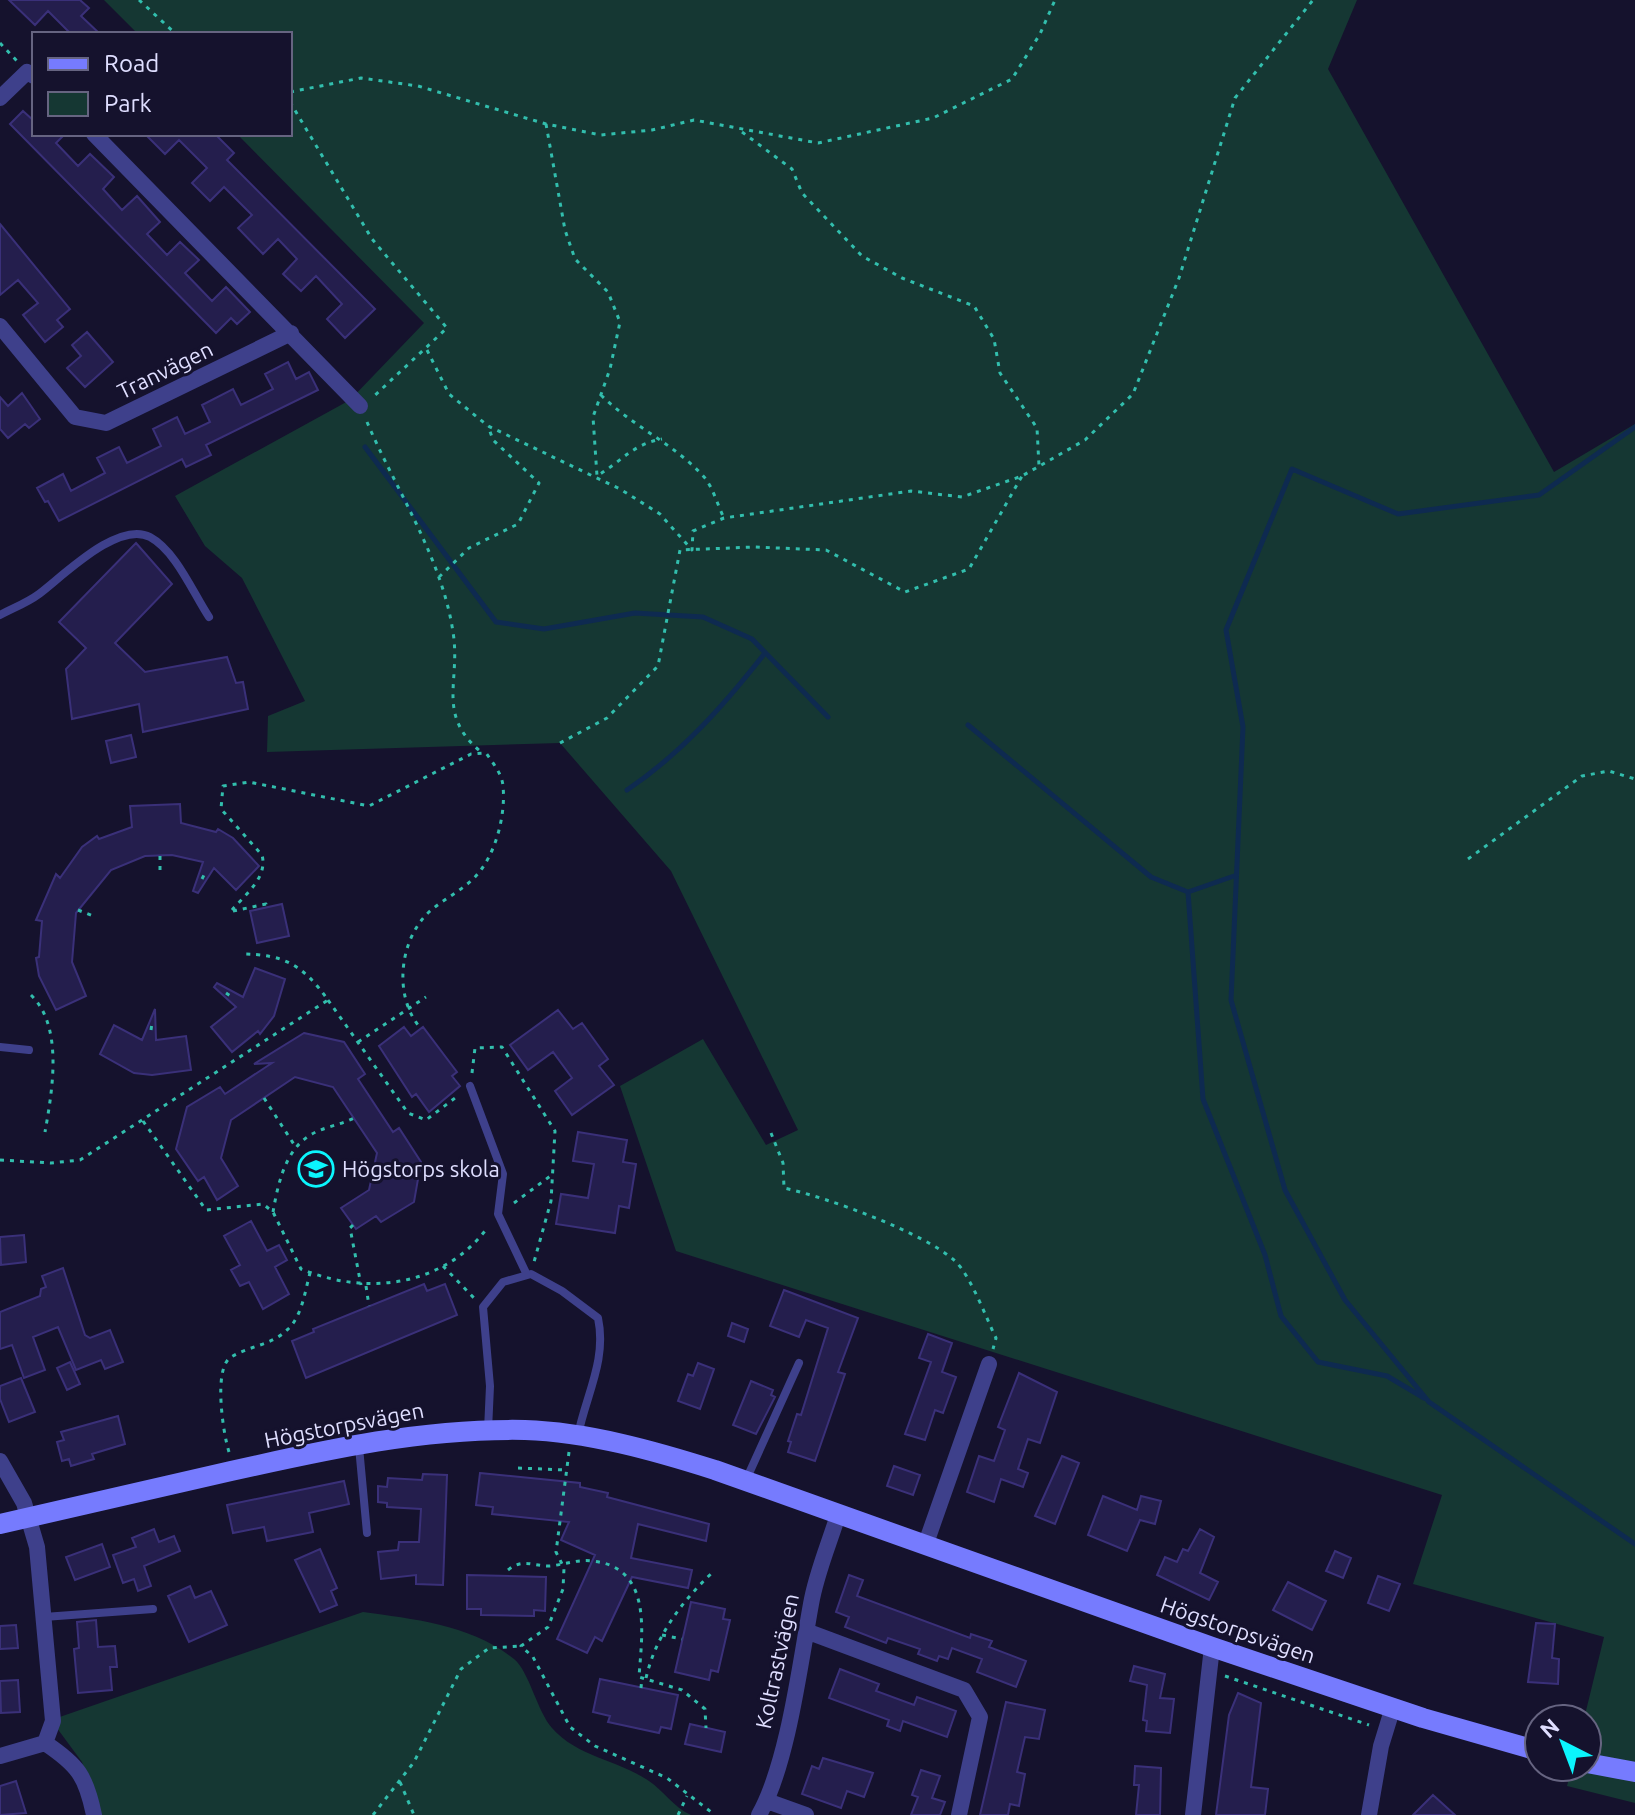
<svg xmlns="http://www.w3.org/2000/svg" width="1635" height="1815" font-family="Ubuntu,sans-serif">
  <style>
    .green { fill: #153733 }
    .lines { fill: none; stroke-linecap: round; stroke-linejoin: round }
    .stream { stroke: #0e2a50; stroke-width: 5 }
    .building { fill: #241e4d; stroke: #3a3079; stroke-width: 2 }
    .path { stroke: #32bead; stroke-width: 3; stroke-dasharray: 4 6; stroke-linecap: butt }
    .lane { stroke: #3e408b; stroke-width: 8 }
    .street { stroke: #3e408b; stroke-width: 16 }
    .secondary { stroke: #767bfe; stroke-width: 20 }
    .labels { text-anchor: middle; stroke-width: 6; stroke-linejoin: round; paint-order: stroke }
    .street-label { font-size: 22px; fill: #dfdeff; stroke: #15122d }
    .poi-label { font-size: 22px; fill: #dfdeff; stroke: #15122d; text-anchor: start }
  </style>
  <rect width="100%" height="100%" fill="#15122d"/>
  <path class="green" d="M104 0H1357L1328 69 1554 472 1635 424V1803L1567 1786 1572 1767H1587V1719H1584L1604 1637 1413 1584 1442 1495 676 1251 620 1086 703 1039 766 1145 798 1130 671 871 560 743 267 752 268 716 305 701 242 578 205 546 175 496 350 400 424 323 237 134H290V34H138Z
    M363 1612C414 1619 472 1625 514 1659 529 1671 537 1711 552 1728 577 1757 619 1760 649 1781 664 1791 673 1807 691 1815H90L97 1811 82 1762 51 1720Z"/>
  <g class="lines">
    <path class="stream" d="M1635 427 1539 495 1398 514 1292 469 1226 630 1243 727 1231 1000 1285 1190 1345 1300 1429 1402 1635 1544
      M365 447 496 622 544 629 635 613 703 617 752 639 828 717
      M968 725 1151 877 1188 892 1234 876
      M627 790C682 753 725 704 765 653
      M1188 892 1203 1099 1265 1255 1281 1316 1318 1362 1387 1376 1424 1398"/>
  </g>
  <path class="building" d="M9 0H80L89 8 81 16 100 34H71L48 11 35 25Z
    M23 111 34 121V134H65L56 143 78 166 90 154 114 177 103 189 122 210 137 196 160 222 147 234 167 255 180 242 199 260 185 273 212 301 226 287 250 312 237 324 231 318 216 333 10 124Z
    M145 134H215L234 153 227 160 375 309 345 338 327 319 342 304 316 276 301 291 283 274 297 259 278 239 263 254 238 228 252 215 224 187 210 201 192 183 207 168 179 140 165 154Z
    M0 224 70 309 57 320 63 327 45 342 23 315 38 303 18 280 0 295Z
    M87 332 113 362 85 387 67 368 81 356 72 345Z
    M288 362 296 379 309 372 318 390 206 445 211 455 186 467 182 459 59 521 48 501 45 502 37 488 63 474 71 491 105 473 97 458 119 447 127 463 161 446 153 429 177 417 185 434 210 422 202 405 233 389 241 405 273 389 265 374Z
    M22 393 40 419 29 428 25 424 8 438 0 429V397L8 406Z
    M136 543 172 584 115 643 145 672 227 657 236 683 243 682 248 709 143 732 139 704 72 719 66 669 86 648 59 622Z
    M131 735 136 757 111 763 106 741Z
    M180 804 181 823 216 832 218 829 233 838 259 866 236 890 214 868 198 893 193 891 203 862 172 855 145 856 111 870 76 913 72 962 86 996 56 1010 39 976 36 958 39 957 42 921 36 920 56 874 60 878 82 847 97 836 99 839 132 827 130 806Z
    M282 904 289 936 257 943 250 911Z
    M255 968 285 979 274 1016 260 1034 258 1031 232 1052 211 1027 236 1007 214 987 217 983 243 997Z
    M155 1009 156 1040 186 1036 191 1070 152 1075 134 1073 100 1054 114 1025 142 1040Z
    M558 1010 573 1029 582 1023 608 1059 599 1066 614 1085 572 1115 555 1091 572 1078 553 1052 528 1070 510 1045Z
    M404 1027 411 1036 423 1027 457 1072 452 1076 460 1086 429 1112 416 1094 412 1097 379 1046Z
    M304 1033 344 1042 365 1074 358 1079 393 1132 399 1128 421 1162 414 1202 381 1222 376 1216 356 1229 341 1208 369 1190 377 1153 333 1087 295 1077 231 1120 221 1158 238 1186 217 1200 204 1177 198 1181 176 1149 187 1107 220 1087 225 1094 272 1063 254 1064Z
    M578 1132 627 1140 623 1162 636 1164 629 1208 619 1206 615 1233 556 1224 561 1194 588 1198 594 1164 573 1161Z
    M251 1221 267 1251 279 1245 287 1260 275 1267 289 1294 263 1309 249 1282 240 1286 231 1270 240 1265 224 1236Z
    M24 1235 26 1262 1 1265 0 1237Z
    M63 1268 85 1335 90 1338 110 1330 123 1362 105 1369 101 1360 76 1370 58 1327 33 1337 45 1370 24 1378 12 1345 0 1349V1312L40 1296 41 1289 46 1287 42 1276Z
    M424 1284 427 1291 445 1284 457 1315 306 1378 292 1341 314 1332 313 1329Z
    M784 1290 858 1318 838 1372 845 1374 815 1461 788 1452 791 1442 788 1441 797 1414 801 1415 828 1328 806 1320 799 1337 770 1326Z
    M732 1323 748 1329 744 1342 728 1336Z
    M928 1334 952 1343 942 1372 956 1377 943 1413 935 1410 925 1440 905 1434 931 1362 919 1358Z
    M70 1362 80 1384 67 1390 57 1368Z
    M698 1363 714 1369 700 1409 678 1401 688 1374 693 1376Z
    M1019 1373 1057 1392 1040 1443 1028 1439 1018 1469 1028 1473 1023 1487 1001 1479 994 1502 967 1492 979 1456 994 1461 1005 1430 998 1427Z
    M21 1378 35 1412 9 1422 0 1399V1386Z
    M751 1381 773 1390 771 1395 775 1397 756 1434 733 1425Z
    M118 1416 125 1444 92 1454 94 1459 71 1466 69 1459 62 1461 57 1442 64 1440 61 1432Z
    M1062 1456 1079 1463 1055 1524 1035 1516Z
    M894 1466 920 1475 913 1495 887 1486Z
    M480 1473 580 1483V1487L608 1493 607 1497 709 1524 706 1541 638 1524 631 1558 692 1570 688 1588 632 1577 602 1641 595 1637 587 1653 557 1639 595 1555 561 1540 569 1522 492 1514 493 1507 476 1505Z
    M423 1474 447 1475 443 1585 416 1584V1575L381 1579 378 1552 398 1550 399 1542H419L421 1509 387 1507V1503L378 1502V1486L387 1487 388 1478 422 1480Z
    M344 1481 349 1504 309 1513 313 1532 267 1541 264 1527 233 1533 227 1505Z
    M1103 1496 1137 1510 1141 1496 1161 1501 1155 1524 1140 1520 1127 1551 1088 1535Z
    M154 1529 159 1542 174 1536 180 1551 144 1566 151 1586 138 1591 134 1579 123 1583 113 1555 136 1547 132 1538Z
    M1200 1529 1214 1537 1200 1573 1218 1582 1209 1600 1157 1575 1165 1557 1177 1562 1183 1549 1188 1551Z
    M102 1544 110 1567 75 1580 66 1557Z
    M320 1549 337 1588 331 1591 337 1605 320 1612 295 1560Z
    M1335 1551 1351 1558 1343 1578 1326 1571Z
    M467 1575 546 1577 545 1611 534 1610V1616L481 1615V1609H467Z
    M849 1575 863 1580 857 1596 970 1638 971 1634 992 1641 989 1647 1026 1661 1016 1687 977 1672 982 1659 952 1648 948 1659 939 1656 937 1661 918 1654 920 1649 888 1638 886 1643 845 1627 849 1617 836 1612Z
    M1378 1576 1400 1584 1389 1611 1368 1603Z
    M1288 1582 1326 1601 1312 1630 1273 1610Z
    M190 1586 195 1598 211 1591 227 1625 189 1642 168 1596Z
    M691 1602 725 1609 723 1619 730 1620 718 1672 711 1670 709 1680 675 1672Z
    M96 1620 98 1647 115 1646 117 1667H110L112 1690 78 1693 74 1649 79 1648 77 1622Z
    M1536 1623 1555 1624 1552 1658 1559 1659 1558 1684 1528 1682Z
    M16 1625 18 1648 0 1649V1626Z
    M1134 1666 1165 1674 1160 1698 1174 1699 1170 1733 1146 1731 1147 1721 1143 1720 1147 1685 1130 1681Z
    M840 1669 879 1684 876 1691 914 1705 917 1697 956 1711 947 1737 903 1721 900 1731 887 1726 889 1720 829 1698Z
    M600 1679 678 1695 671 1729 661 1727 659 1733 608 1722 610 1716 593 1712Z
    M18 1680 20 1712 1 1713 0 1681Z
    M1238 1693 1261 1703 1251 1787 1268 1789 1265 1815H1216L1229 1715Z
    M1006 1702 1045 1710 1039 1739 1025 1737 1017 1772 1025 1774 1019 1806 1010 1804 1008 1815H980Z
    M690 1724 725 1732 721 1752 685 1744Z
    M823 1758 873 1773 864 1797 847 1791 841 1808 802 1794 812 1766 819 1769Z
    M1135 1766 1161 1768 1160 1815H1136L1139 1785H1134Z
    M921 1770 940 1776 932 1798 945 1802 940 1815H911L918 1797 912 1795Z
    M16 1781 26 1813 0 1815V1786Z
    M1433 1795 1455 1815H1413Z"/>
  <g class="lines">
    <path class="path" d="M139 0 176 34
      M0 43 17 61
      M290 92 361 78 418 86 546 124 601 135 652 130 694 120 818 143 933 118 1012 79 1040 34 1055 0
      M290 102 372 239 447 328 372 398
      M546 124 565 230 575 259 608 292 620 322 610 369 593 417 597 476C622 461 633 444 662 439
      M742 132 792 169 802 193 862 256 902 278 974 306 994 339 1000 373 1037 428 1039 466
      M427 350 449 394 488 426 620 489 660 514 692 550 693 531 724 518 911 491 962 497 1022 476 1085 440 1133 394 1179 278 1235 98 1313 0
      M601 395C633 427 675 444 705 478 713 488 718 506 724 518
      M367 422C396 490 442 558 453 632 461 681 436 714 480 751
      M439 577 469 548 518 524 539 483 493 440 488 426
      M560 743 607 718 658 666 680 550 755 547 826 550 905 592 969 569 1022 476
      M160 856V870
      M1468 859 1582 776 1609 771 1635 779
      M202 879 205 873
      M78 910 93 916
      M232 910C246 894 268 877 262 855L221 809 223 786 249 782 369 806 471 754 486 753C493 763 502 774 503 786 506 816 495 857 474 878 459 893 439 901 425 916 399 945 395 995 418 1025
      M233 911 266 904V907
      M226 993 232 997
      M31 995C64 1027 52 1092 45 1132
      M328 1000 408 1113 426 1120 459 1095
      M151 1030 152 1023
      M358 1042 426 997
      M472 1073 475 1048 502 1047 555 1131 551 1201 534 1262
      M264 1098 295 1146
      M143 1121 206 1210 263 1204 273 1212 301 1269C366 1296 444 1287 488 1227
      M771 1133 783 1163 784 1188C826 1197 925 1233 955 1261 971 1276 986 1318 996 1338L993 1349
      M0 1160 51 1163 80 1160 328 1000C303 965 284 954 241 954
      M514 1203 553 1174
      M273 1212C278 1184 285 1149 312 1134 324 1127 340 1125 354 1118
      M353 1225 350 1228 361 1285
      M443 1266 474 1298
      M366 1286 369 1306
      M229 1452C223 1433 213 1368 231 1357 249 1346 272 1345 287 1330 302 1317 305 1291 310 1273
      M569 1452 556 1552 564 1568 563 1589 548 1627 521 1646 533 1657 570 1727 595 1746 667 1778 715 1815
      M518 1468 566 1470
      M508 1570C523 1558 532 1566 549 1566 563 1565 577 1559 592 1561 653 1567 642 1633 639 1677L682 1690 705 1709 706 1728
      M662 1635 682 1639
      M1225 1676 1369 1725
      M646 1678C656 1635 682 1601 714 1571
      M641 1688 642 1677
      M400 1782 414 1815
      M373 1815 414 1762 461 1669 489 1648 521 1646
      M678 1815 687 1796"/>
    <path class="lane" d="M0 615C13 608 27 603 39 594 62 577 118 520 150 537 176 551 193 593 209 617
      M0 1047 29 1050
      M470 1086 503 1174 498 1214 527 1275
      M488 1430 490 1386 483 1307 503 1282 531 1274 562 1291 598 1318C607 1360 586 1395 578 1435
      M359 1447 367 1533
      M746 1480 799 1363
      M44 1617 153 1609"/>
    <path class="street" d="M0 98 27 72 34 76
      M94 134 360 406
      M0 326 75 417 106 423 291 333
      M0 1461 24 1503 37 1547 53 1721 45 1743 0 1756
      M925 1546 989 1364
      M806 1631 964 1690 980 1717 959 1815
      M45 1743C78 1765 86 1776 94 1815
      M767 1801 806 1815
      M759 1815C788 1763 800 1664 811 1604 816 1574 829 1544 838 1515
      M1193 1815 1212 1647
      M1369 1815 1381 1746 1393 1707"/>
    <path class="secondary" d="M0 1524C77 1507 154 1489 231 1471 329 1449 424 1428 525 1430 588 1432 655 1451 715 1470L1212 1647 1423 1718 1539 1751
      M1587 1763 1635 1772"/>
  </g>
  <defs>
    <symbol id="school-ring" viewBox="-11 -11 22 22"><circle r="9.5" fill="#15122d" stroke="#0bf5fd" stroke-width="1.5"/><path d="M0-5L7-2L0 1L-7-2ZM-4 1L0 2.5L4 1V4Q0 6-4 4Z" fill="#0bf5fd"/></symbol>
  </defs>
  <g fill-rule="evenodd">
    <use href="#school-ring" x="296" y="1149" width="40" height="40"/>
  </g>
  <g class="labels">
    <g class="street-label">
      <text transform="translate(165 370) rotate(-26)" y="8">Tranvägen</text>
      <text transform="translate(344 1425) rotate(-11)" y="8">Högstorpsvägen</text>
      <text transform="translate(1238 1630) rotate(19)" y="8">Högstorpsvägen</text>
      <text transform="translate(777 1661) rotate(-78)" y="8">Koltrastvägen</text>
    </g>
    <g class="poi-label">
      <text x="342" y="1177">Högstorps skola</text>
    </g>
  </g>
  <rect x="32" y="32" width="260" height="104" fill="#15122d" stroke="#666481" stroke-width="2"/>
  <rect x="48" y="58" width="40" height="12" fill="#767bfe" stroke="#666481" stroke-width="2"/>
  <text x="104" y="72" font-size="24" fill="#dfdeff">Road</text>
  <rect x="48" y="92" width="40" height="24" fill="#153733" stroke="#666481" stroke-width="2"/>
  <text x="104" y="112" font-size="24" fill="#dfdeff">Park</text>
  <g transform="translate(1563 1743) rotate(318)"><circle r="38" fill="#15122d" stroke="#666481" stroke-width="2"/>
  <path d="M0-6L14 30L0 20L-14 30Z" fill="#0bf5fd"/>
  <text y="-12" font-size="22" font-weight="bold" text-anchor="middle" fill="#dfdeff">N</text>
  </g>
</svg>
